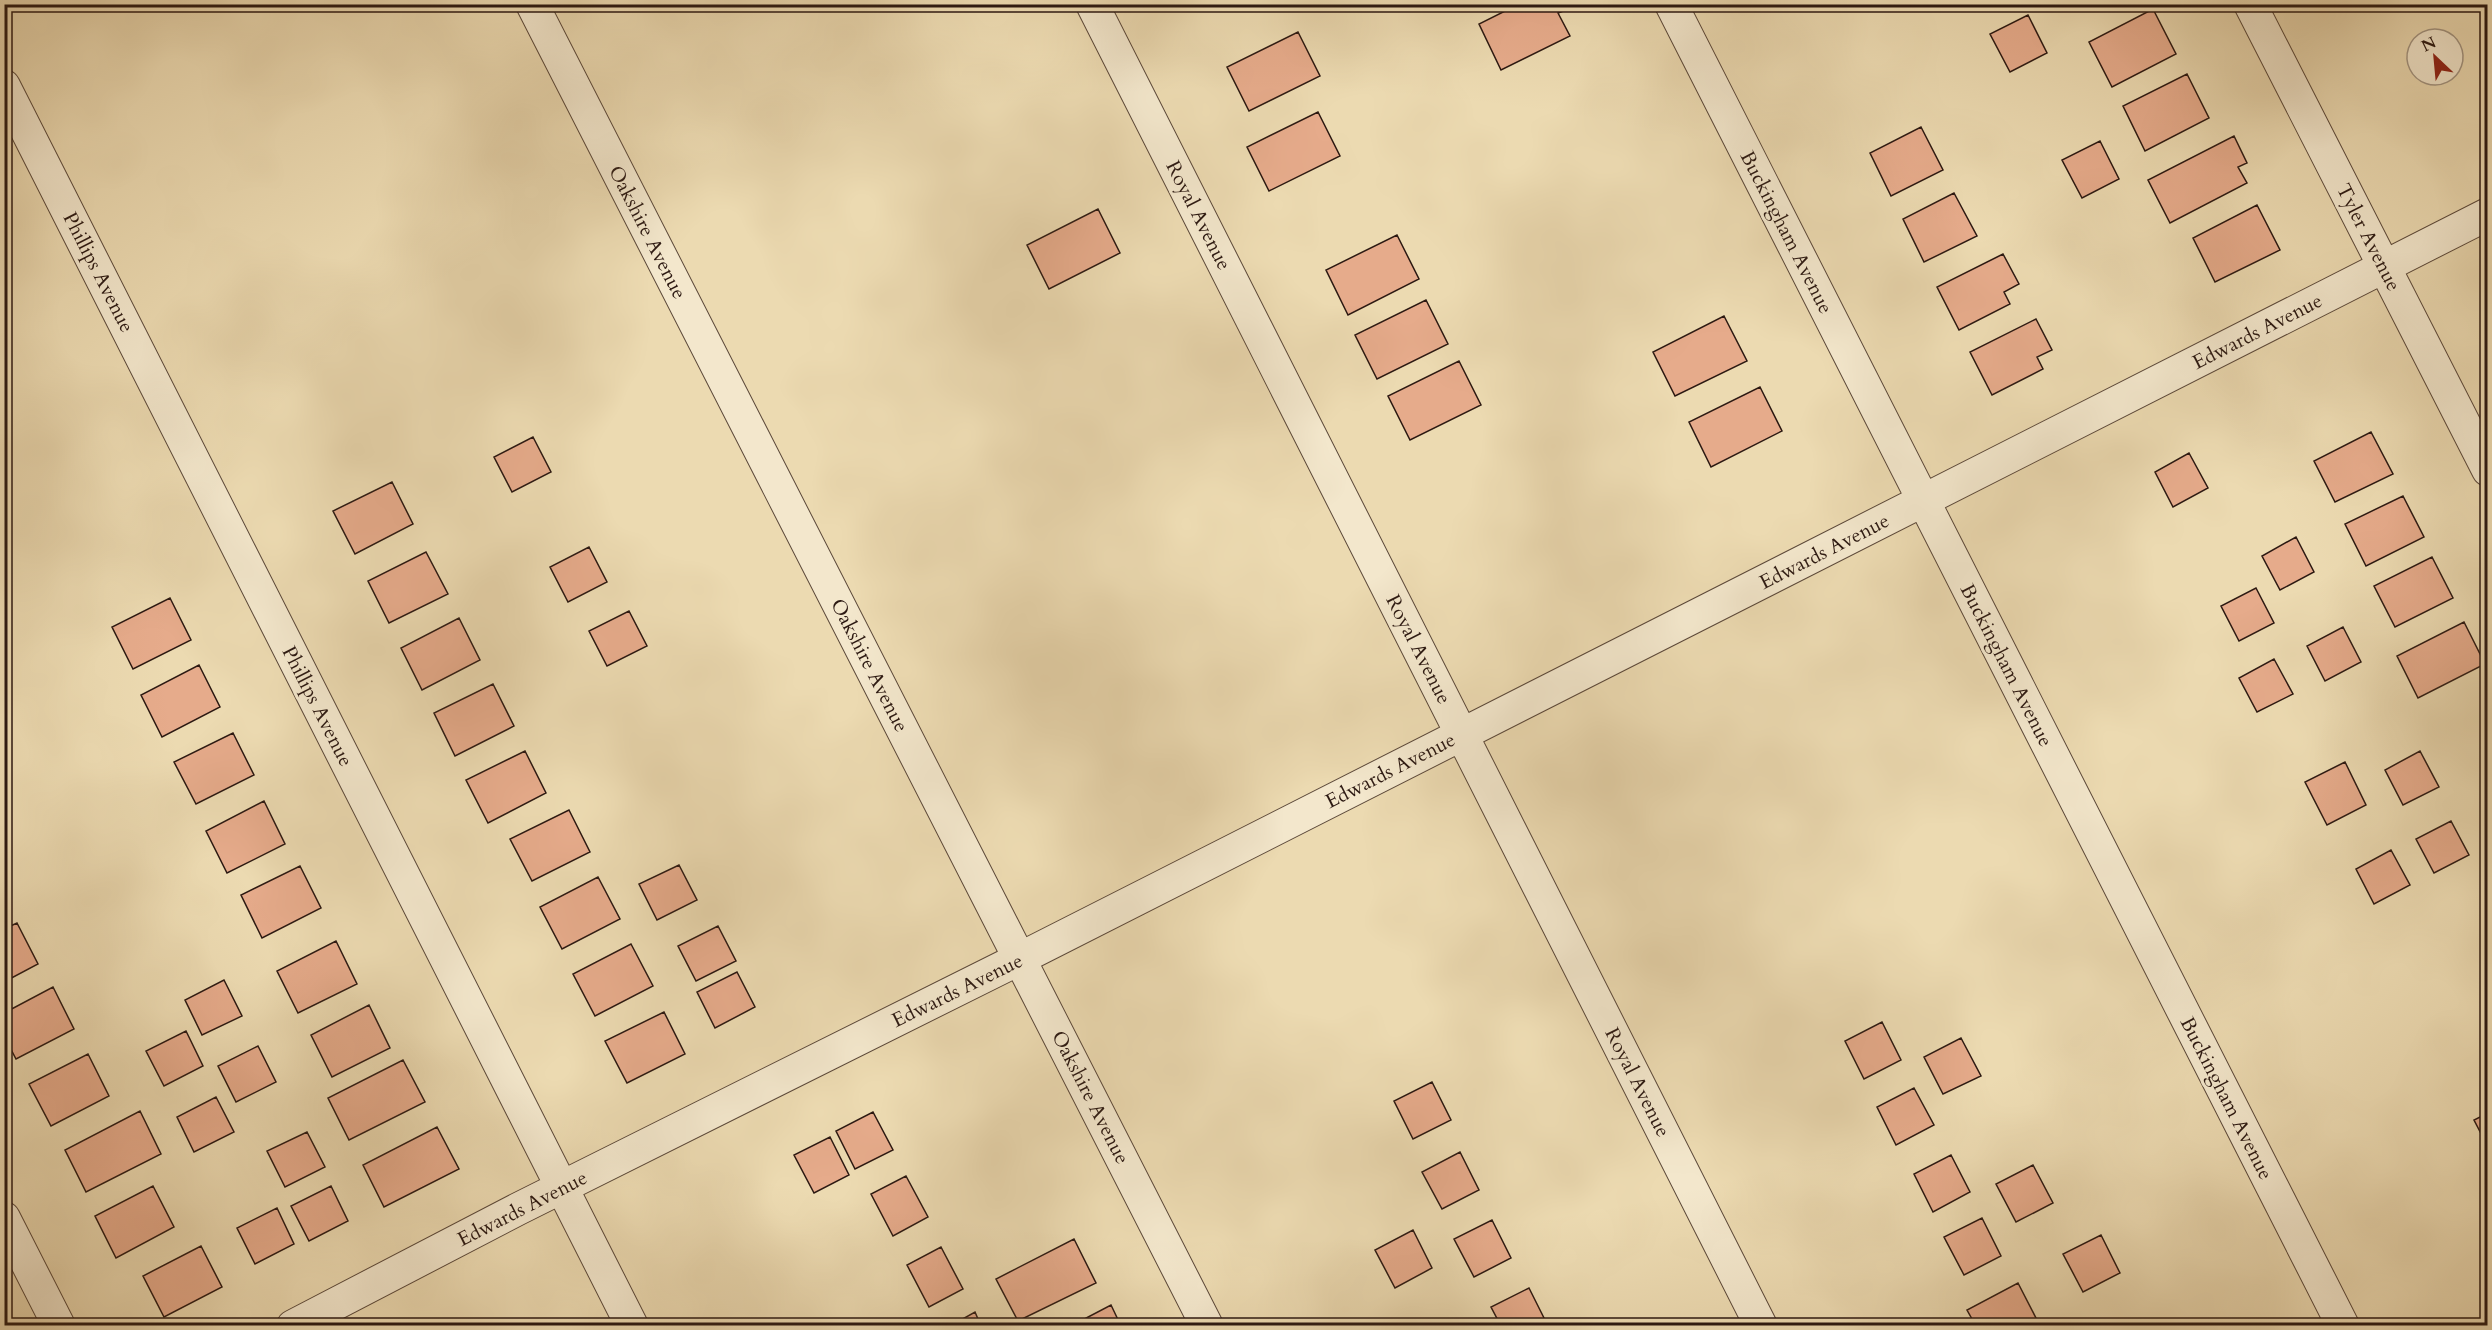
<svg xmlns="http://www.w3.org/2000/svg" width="2492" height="1330" font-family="Cardo,serif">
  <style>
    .building { fill: #e6ab8b; stroke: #2c1912; stroke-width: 1.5 }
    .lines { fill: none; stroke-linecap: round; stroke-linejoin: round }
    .minor-casing { stroke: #5c493a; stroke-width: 34 }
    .minor { stroke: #f3e7cc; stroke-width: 32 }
    .labels { text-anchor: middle; stroke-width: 6; stroke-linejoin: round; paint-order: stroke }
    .street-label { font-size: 20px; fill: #2c1912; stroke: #f3e7cc }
  </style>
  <rect width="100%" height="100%" fill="#ecdab1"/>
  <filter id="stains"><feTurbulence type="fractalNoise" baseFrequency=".00333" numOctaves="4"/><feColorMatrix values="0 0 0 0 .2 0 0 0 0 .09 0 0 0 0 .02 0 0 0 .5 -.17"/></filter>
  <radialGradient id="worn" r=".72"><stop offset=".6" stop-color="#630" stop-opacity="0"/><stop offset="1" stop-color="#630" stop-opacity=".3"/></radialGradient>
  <path class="building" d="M1519 4H1563L1566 10 1558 13 1570 36 1501 70 1479 24Z
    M2153 9 2176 54 2112 87 2089 42Z
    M2028 15 2047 53 2010 72 1990 34Z
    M1298 32 1320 76 1249 111 1227 67Z
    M2187 74 2209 118 2145 151 2123 106Z
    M1318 112 1340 156 1269 191 1247 147Z
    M1921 127 1943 170 1891 196 1870 153Z
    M2234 136 2247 163 2238 167 2247 183 2170 223 2148 180Z
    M2100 141 2119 179 2082 198 2062 160Z
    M1954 193 1977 236 1924 262 1903 219Z
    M2257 205 2280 250 2215 282 2193 238Z
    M1098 209 1120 253 1049 289 1027 245Z
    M1397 235 1419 279 1348 315 1326 270Z
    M2003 254 2019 284 2004 292 2010 304 1959 330 1937 287Z
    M1426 300 1448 344 1377 379 1355 335Z
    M1724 316 1747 361 1675 396 1653 352Z
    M2036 319 2052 350 2037 357 2043 369 1992 395 1970 352Z
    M1459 361 1481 405 1410 440 1388 396Z
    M1760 387 1782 431 1711 467 1689 422Z
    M2371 432 2393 474 2335 502 2314 461Z
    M533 437 551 472 512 492 494 457Z
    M2189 453 2208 488 2173 507 2155 472Z
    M392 482 413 524 355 554 333 511Z
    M2403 496 2424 537 2366 566 2345 524Z
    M2296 537 2314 572 2280 590 2262 556Z
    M589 547 607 582 568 602 550 567Z
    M426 552 448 594 389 623 368 581Z
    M2432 557 2453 598 2395 627 2374 586Z
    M2256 588 2274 623 2239 641 2221 606Z
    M170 598 191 640 133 669 112 627Z
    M629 611 647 646 607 666 589 631Z
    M459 618 480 660 422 690 401 648Z
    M2464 622 2485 664 2418 698 2397 656Z
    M2343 627 2361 662 2325 681 2307 646Z
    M2274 659 2293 694 2257 712 2239 678Z
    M199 665 220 707 162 737 141 695Z
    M493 684 514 726 455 756 434 713Z
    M233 733 254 775 196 804 174 762Z
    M525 751 546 793 488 823 466 780Z
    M2420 751 2439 787 2403 805 2385 770Z
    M2345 762 2366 805 2327 825 2305 782Z
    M264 801 285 844 227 873 206 831Z
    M569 810 590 852 532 881 510 839Z
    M2451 821 2469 855 2434 873 2416 839Z
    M2391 850 2410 885 2374 904 2356 869Z
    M679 865 697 900 657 920 639 884Z
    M300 866 321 908 262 938 241 895Z
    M598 877 620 919 562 949 540 907Z
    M17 923 38 964 4 982V929Z
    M718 926 736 961 696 981 678 946Z
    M336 941 357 984 298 1013 277 971Z
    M631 944 653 986 595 1016 573 974Z
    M737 972 755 1007 715 1028 697 992Z
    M224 980 242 1016 202 1035 185 1000Z
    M53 987 74 1029 16 1059 4 1036V1013Z
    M369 1005 390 1048 332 1077 311 1035Z
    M664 1012 685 1054 627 1083 605 1041Z
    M1882 1022 1901 1060 1864 1079 1845 1041Z
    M186 1031 203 1066 164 1086 146 1051Z
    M1961 1038 1981 1076 1943 1094 1924 1057Z
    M258 1046 276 1082 236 1102 218 1066Z
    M88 1054 109 1096 51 1126 29 1084Z
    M403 1060 425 1102 349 1140 328 1098Z
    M1432 1082 1451 1120 1413 1139 1394 1101Z
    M1914 1088 1934 1125 1896 1145 1877 1107Z
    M216 1097 234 1132 194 1152 177 1117Z
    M140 1111 161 1154 86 1192 65 1150Z
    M873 1112 893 1150 855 1169 836 1131Z
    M2488 1113V1147L2474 1120Z
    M437 1127 459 1169 384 1207 363 1165Z
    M307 1132 325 1167 285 1187 267 1151Z
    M830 1137 849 1175 814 1193 794 1155Z
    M1460 1152 1479 1190 1442 1209 1422 1172Z
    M1951 1155 1970 1192 1933 1212 1914 1174Z
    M2033 1165 2053 1203 2016 1222 1996 1184Z
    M906 1176 928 1217 893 1236 871 1194Z
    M153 1186 174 1227 116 1258 95 1216Z
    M331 1186 348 1221 309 1241 291 1206Z
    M277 1208 294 1244 255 1264 237 1228Z
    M1982 1218 2001 1256 1964 1275 1944 1237Z
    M1492 1220 1511 1258 1474 1277 1454 1239Z
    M1413 1230 1432 1268 1395 1288 1375 1250Z
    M2101 1235 2120 1273 2083 1292 2063 1254Z
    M1074 1239 1096 1283 1018 1321 996 1279Z
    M201 1246 222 1287 164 1317 143 1276Z
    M941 1247 963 1289 929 1307 907 1265Z
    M2018 1283 2037 1320 2026 1326H1976L1967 1310Z
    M1529 1288 1548 1326H1501L1491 1307Z
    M1111 1305 1121 1326H1071Z
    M975 1312 981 1326H950Z"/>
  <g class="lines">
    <defs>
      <path id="minor" d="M532 4 1207 1326
        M1092 4 1761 1326
        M1671 4 2343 1326
        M2250 4 2488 470
        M4 86 632 1326
        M4 1218 59 1326
        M293 1326 518 1209 1021 958 2488 214"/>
    </defs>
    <use href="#minor" class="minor-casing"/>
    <use href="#minor" class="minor"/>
  </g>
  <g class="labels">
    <g class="street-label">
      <text transform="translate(1199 215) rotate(63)" y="7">Royal Avenue</text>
      <text transform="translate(648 232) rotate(63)" y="7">Oakshire Avenue</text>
      <text transform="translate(1787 232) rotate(63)" y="7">Buckingham Avenue</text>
      <text transform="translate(2369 237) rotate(63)" y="7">Tyler Avenue</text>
      <text transform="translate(99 272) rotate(63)" y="7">Phillips Avenue</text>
      <text transform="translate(2257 331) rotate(-27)" y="7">Edwards Avenue</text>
      <text transform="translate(1824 551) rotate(-27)" y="7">Edwards Avenue</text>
      <text transform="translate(1419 649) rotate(63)" y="7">Royal Avenue</text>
      <text transform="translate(870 665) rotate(63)" y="7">Oakshire Avenue</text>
      <text transform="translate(2007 665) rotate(63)" y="7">Buckingham Avenue</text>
      <text transform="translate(318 706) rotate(63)" y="7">Phillips Avenue</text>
      <text transform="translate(1390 770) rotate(-27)" y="7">Edwards Avenue</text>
      <text transform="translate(957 990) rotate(-26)" y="7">Edwards Avenue</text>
      <text transform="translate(1638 1082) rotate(63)" y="7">Royal Avenue</text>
      <text transform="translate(1091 1097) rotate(63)" y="7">Oakshire Avenue</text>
      <text transform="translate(2227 1098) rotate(63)" y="7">Buckingham Avenue</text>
      <text transform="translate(522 1208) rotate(-27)" y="7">Edwards Avenue</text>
    </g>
  </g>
  <rect width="2492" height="1330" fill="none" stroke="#ecdab1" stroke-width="24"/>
  <rect x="6" y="6" width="2480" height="1318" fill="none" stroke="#2c1912" stroke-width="3"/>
  <rect x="12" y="12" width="2468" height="1306" fill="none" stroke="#2c1912" stroke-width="1.5"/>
  <g transform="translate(2435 57) rotate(334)"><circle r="28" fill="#f3e7cc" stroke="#a39582" stroke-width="1.5"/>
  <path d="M0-4.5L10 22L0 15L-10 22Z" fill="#8f2418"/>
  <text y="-9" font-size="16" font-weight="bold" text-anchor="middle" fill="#2c1912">N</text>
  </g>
  <rect width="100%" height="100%" filter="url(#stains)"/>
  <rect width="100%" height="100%" fill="url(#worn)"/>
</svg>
